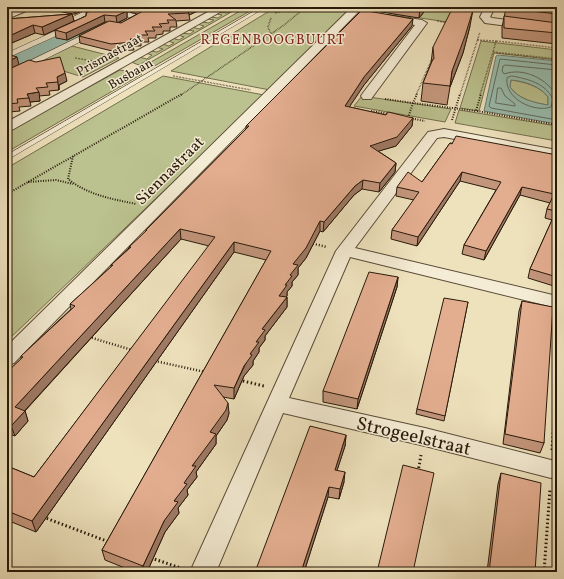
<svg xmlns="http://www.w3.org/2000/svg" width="564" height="579" font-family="Vollkorn,serif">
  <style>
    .green { fill: #bbc28f; stroke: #726e4c }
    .water { fill: #99beb0; stroke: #6c7c6e; fill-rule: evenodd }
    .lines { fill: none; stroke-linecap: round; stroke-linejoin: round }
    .shore { stroke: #606c5d; stroke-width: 1 }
    .service-casing { stroke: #5a4b37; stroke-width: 1 }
    .pedestrian-casing { stroke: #5a4b37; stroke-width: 1 }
    .minor-casing { stroke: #5a4b37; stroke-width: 2 }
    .path-far3 { stroke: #28190a; stroke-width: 1.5; stroke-dasharray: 0.5 1; stroke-linecap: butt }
    .path-far2 { stroke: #28190a; stroke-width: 2; stroke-dasharray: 1 1.5; stroke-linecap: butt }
    .path-far1 { stroke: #28190a; stroke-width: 2.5; stroke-dasharray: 1 2; stroke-linecap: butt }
    .path { stroke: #28190a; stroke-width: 3; stroke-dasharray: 1.5 2.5; stroke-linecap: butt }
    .service { fill: #f4ecd4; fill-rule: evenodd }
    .pedestrian { fill: #f4ecd4; fill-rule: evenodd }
    .minor { fill: #f4ecd4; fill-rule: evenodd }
    .wall { fill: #c3967c; stroke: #28190a; fill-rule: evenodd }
    .shaded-wall { fill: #9f7a65; stroke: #28190a }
    .building { fill: #e3ae90; stroke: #28190a }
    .labels { text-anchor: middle; stroke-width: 3; stroke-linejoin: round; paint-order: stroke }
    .far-street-label { font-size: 13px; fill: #28190a; stroke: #f4ecd4 }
    .far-neighbourhood-label { font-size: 14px; letter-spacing: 1px; fill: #7a1f14; stroke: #f4ecd4 }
    .street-label { font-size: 16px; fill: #28190a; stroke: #f4ecd4 }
    .near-street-label { font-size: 19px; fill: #28190a; stroke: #f4ecd4 }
  </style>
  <rect width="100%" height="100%" fill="#eee2bd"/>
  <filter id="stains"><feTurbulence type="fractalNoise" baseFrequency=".005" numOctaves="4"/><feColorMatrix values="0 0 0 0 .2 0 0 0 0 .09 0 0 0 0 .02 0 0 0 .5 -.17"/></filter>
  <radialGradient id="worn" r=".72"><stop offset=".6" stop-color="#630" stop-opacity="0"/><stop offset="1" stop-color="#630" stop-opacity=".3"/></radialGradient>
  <path class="green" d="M233 7H240L139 65 131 62 139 57 147 59 152 55 145 53 150 51 157 52 163 49 156 47 162 44 169 46 174 43 168 41 172 38 179 40 184 37 178 35 182 33 190 34 194 31 188 30 192 27 199 29 204 26 197 24 202 22 209 23 214 20 207 19 211 17 218 18 222 15 216 14 220 12 228 13 232 11 228 10Z
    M247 7H257L151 68 144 66Z
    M276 7H354L270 90 171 71Z
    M411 7H453L471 9 461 24 393 14 396 11Z
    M481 41 557 50V60L494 53 479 111 460 108Z
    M72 46 119 58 83 77 37 63Z
    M120 70 142 74 7 152V132Z
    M163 76 264 95 7 341V168Z
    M511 80C524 82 540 86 548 97V105C535 103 518 99 510 87Z
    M362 96 451 109 445 122 354 106Z
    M459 110 557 126V141L455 123Z"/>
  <path class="water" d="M89 20 106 24 7 72V58Z
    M498 55 557 61V124L484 111 496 56ZM511 80C524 81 540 86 548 97V105C535 103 518 99 510 87Z"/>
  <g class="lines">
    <path class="shore" d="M557 65 500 59 489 106 491 108 557 120
      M557 70 505 65 503 66 502 71 504 74C524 67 547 79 557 96
      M512 76C528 79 545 83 553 99L551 107C533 113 504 98 507 78Z
      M498 88H501L505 96 515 104V106L496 103Z"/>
    <defs>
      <path id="service" d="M261 7H266L7 160V155Z"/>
      <path id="pedestrian" d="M93 7H102L139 15 143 17 128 24 124 22 132 18 98 10 82 17 87 18V22L7 58V53L77 21 71 18Z
        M93 30H96L100 32 7 78V72Z"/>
      <path id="minor" d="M20 7H33L31 9 7 19V12Z
        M217 7H229L12 130 7 131V122Z
        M352 7H363L14 363 7 365V346Z
        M485 7H495L490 17 492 18 557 26V32L485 23 480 17Z
        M388 15 422 20 427 23 371 99H363L361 96 363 93 415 25 384 20 383 18 384 16Z
        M444 129 557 150V158L444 137 437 138 355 248 557 296V308L350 257 289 398 425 428 551 460 557 462V476L551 478 425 446 283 413 216 572H190L336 251 428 132Z"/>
    </defs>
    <use href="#service" class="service-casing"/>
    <use href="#pedestrian" class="pedestrian-casing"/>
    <use href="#minor" class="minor-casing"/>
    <path class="path-far3" d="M324 7 335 8
      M275 13 296 7
      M271 18 268 27 271 34
      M437 21 448 23
      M477 40 496 41 493 52
      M496 41 557 48
      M75 58 94 61
      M173 76 251 90
      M181 95 284 25 306 7
      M416 95 432 59
      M460 95 480 32
      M480 95 493 52 557 59"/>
    <path class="path-far2" d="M385 99 413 103 417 94
      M347 107 358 109
      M371 111 390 114
      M477 111 557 125
      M408 118 413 103 476 111 481 94
      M410 118 425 121
      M452 120 460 94
      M73 156 68 179C88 195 112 199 136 204
      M28 182 56 180 73 184
      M7 194 182 94"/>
    <path class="path-far1" d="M310 243 327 247
      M89 337 132 350
      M155 361 205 372
      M557 376V369"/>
    <path class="path" d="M239 380 264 386
      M552 450 557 375
      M418 472 421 455
      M43 517 109 542
      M151 558 181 568
      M544 572 550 489"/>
    <use href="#service" class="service"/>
    <use href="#pedestrian" class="pedestrian"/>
    <use href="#minor" class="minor"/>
  </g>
  <path class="wall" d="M39 7H90L75 14H72L74 21 44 35 35 33 7 45V19L72 14Z
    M108 7H204L202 8H200V10L189 15 190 20 176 21 177 27H170V31H163V34L156 35V38H148L149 42H141V46H133L134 50 112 51 80 43 79 36 108 22H105L67 40 56 38 55 30 86 16V9ZM127 11 137 14 121 23H118L127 18Z
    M369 7H428L419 18 369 10Z
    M557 7V44L502 38V27L506 8Z
    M412 26 364 85 349 107 386 115 413 118 412 126 396 146 378 151 396 163 395 172 379 192 362 189 354 195 323 232 320 231 306 258 298 268V275L292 282V286L287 292V296L286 297H287V307L265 336V340L259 348V352L253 361V365L244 376 234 399 223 397 229 413 227 420 216 436V444L196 472 197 477 187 490 188 495 178 508 179 513 165 532 147 572H135L105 560 102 550 266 260 234 252 36 532 7 520V466L34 477 209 246 181 239 25 411 28 421 15 436 7 433V372L21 359V356L71 309 70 304 111 267V265L129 248V247L146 232V230L246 129V126Z
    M470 26 463 53 450 87 447 105 421 101 423 83 431 63 433 47Z
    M7 70 67 81 59 85V90L49 91 50 95 39 96 40 101 30 102 31 106 19 107 20 111 9 112 10 117H7Z
    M450 143 557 155V287L528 278 530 269 552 220 545 218 547 209 550 203 520 195 484 260 462 254 464 245 496 190 460 181 417 246 391 239 392 230 414 200 396 196 397 187 422 182Z
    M398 277 397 287 357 409 323 402V391Z
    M522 301 544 443 540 453 503 444 519 311Z
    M468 302 444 421 416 414 417 409Z
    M346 435 345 446 337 470 344 482 339 499 328 497 304 572H255Z
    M501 473 535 572H487L498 484Z"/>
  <path class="shaded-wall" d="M74 7H90L75 14Z
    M191 7H204L202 8H200V10L189 15V13L186 10Z
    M420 7H428L419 18Z
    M473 10 470 26 463 53 450 87 452 71Z
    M127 11V18L117 23 116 16Z
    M72 14 74 21 44 35 42 27Z
    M104 15 105 22 67 40 66 33Z
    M413 19 412 26 364 85 344 115 345 106 364 77Z
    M33 25 35 33 7 45V37Z
    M17 57 19 65 7 70V62Z
    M65 73 67 81 59 85V90L57 77Z
    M39 92 40 101 30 102 29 98 27 94Z
    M413 118 412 126 396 146 369 154 370 146Z
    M396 163 395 172 379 192 380 183Z
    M462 172 460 181 417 246 418 237Z
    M363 180 362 189 354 195 323 232 324 222 355 186Z
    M522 187 520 195 484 260 486 251Z
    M320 221V231L306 258 298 268V275L292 282V286L287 292V296L279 306V296L290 275 293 264Z
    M180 229 181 239 18 418 15 407Z
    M234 242V252L36 532 32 521Z
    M398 277 397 287 357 409 358 399Z
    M287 297V307L265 336V340L259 348V352L253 361V365L244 376 234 399V388L256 342 262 329Z
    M228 403 229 413 227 420 216 436V444L196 472 197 477 187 490 188 495 178 508 179 513 165 532 147 572H144L143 566 164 521 210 432Z
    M25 411 28 421 15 436 11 426Z
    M346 435 345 446 334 480 335 470Z
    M345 472 344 482 339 499 340 489Z
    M329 487 328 497 304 572H301Z"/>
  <path class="building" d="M91 7H108L127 11 116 16 104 15 66 33 55 30 86 16 87 12 93 11 86 9Z
    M136 7H191L186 10 189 13 168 14 176 20H167L169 23 159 24 162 27H152L155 31H145L148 35H138L140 38 130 39 133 42 111 44 79 36 109 21 121 23 143 11V9Z
    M453 7H467L473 10 465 36 452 71 450 86 423 83 433 59H434L433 47Z
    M506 7H557V14L506 8Z
    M362 10 413 19 364 77 345 106 386 115 388 112 413 118 397 137 370 146 396 163 380 183 363 180 355 186 324 222 320 221 306 248 293 264 298 265 290 275 292 276 285 285H287L279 296 287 297 262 329 265 330 256 342H259L250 354 252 355 244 366 234 388 214 385 228 403 226 410 210 432 216 434 192 466H196L184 483 187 484 174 501 178 502 164 521 143 566 102 550 271 251 234 242 32 521 7 511V466L34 477 215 237 180 229 15 407 25 411 11 426 7 424V372L23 357 21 356 75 306 70 304 113 265H111L131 247H129L147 230H146L249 126H246Z
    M72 14 42 27 33 25 7 37V19Z
    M504 16 557 23V33L504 28Z
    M7 54 17 57 7 62Z
    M60 57 65 73 57 77 58 82 46 83 48 87 36 88 39 92 27 94 29 98 17 99 18 103 7 104V70L29 60 36 62Z
    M456 136 557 155V277L530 269 556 211 547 209 554 194 522 187 486 251 464 245 501 182 462 172 418 237 392 230 419 192 397 187 408 172 422 182 450 143 452 144Z
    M369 272 398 277 358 399 323 391Z
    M444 298 468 302 445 416 417 409Z
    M522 301 553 307 544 443 505 434Z
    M310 426 346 435 335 470 345 472 340 489 329 487 301 572H255Z
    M403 465 434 473 413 572H377Z
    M501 473 541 483 535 572H489Z"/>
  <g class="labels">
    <g class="far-street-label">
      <text transform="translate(109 54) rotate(-29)" y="5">Prismastraat</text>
      <text transform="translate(130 73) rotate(-30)" y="5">Busbaan</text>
    </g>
    <g class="far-neighbourhood-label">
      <text x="273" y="44">REGENBOOGBUURT</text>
    </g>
    <g class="street-label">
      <text transform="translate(169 170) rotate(-45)" y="6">Siennastraat</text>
    </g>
    <g class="near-street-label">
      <text transform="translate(414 435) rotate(13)" y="7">Strogeelstraat</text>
    </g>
  </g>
  <rect width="564" height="579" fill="none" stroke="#eee2bd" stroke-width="24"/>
  <rect x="8" y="8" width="548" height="563" fill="none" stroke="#28190a" stroke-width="2"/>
  <rect x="12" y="12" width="540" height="555" fill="none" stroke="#28190a"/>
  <rect width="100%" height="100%" filter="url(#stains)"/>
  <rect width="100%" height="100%" fill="url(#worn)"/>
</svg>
